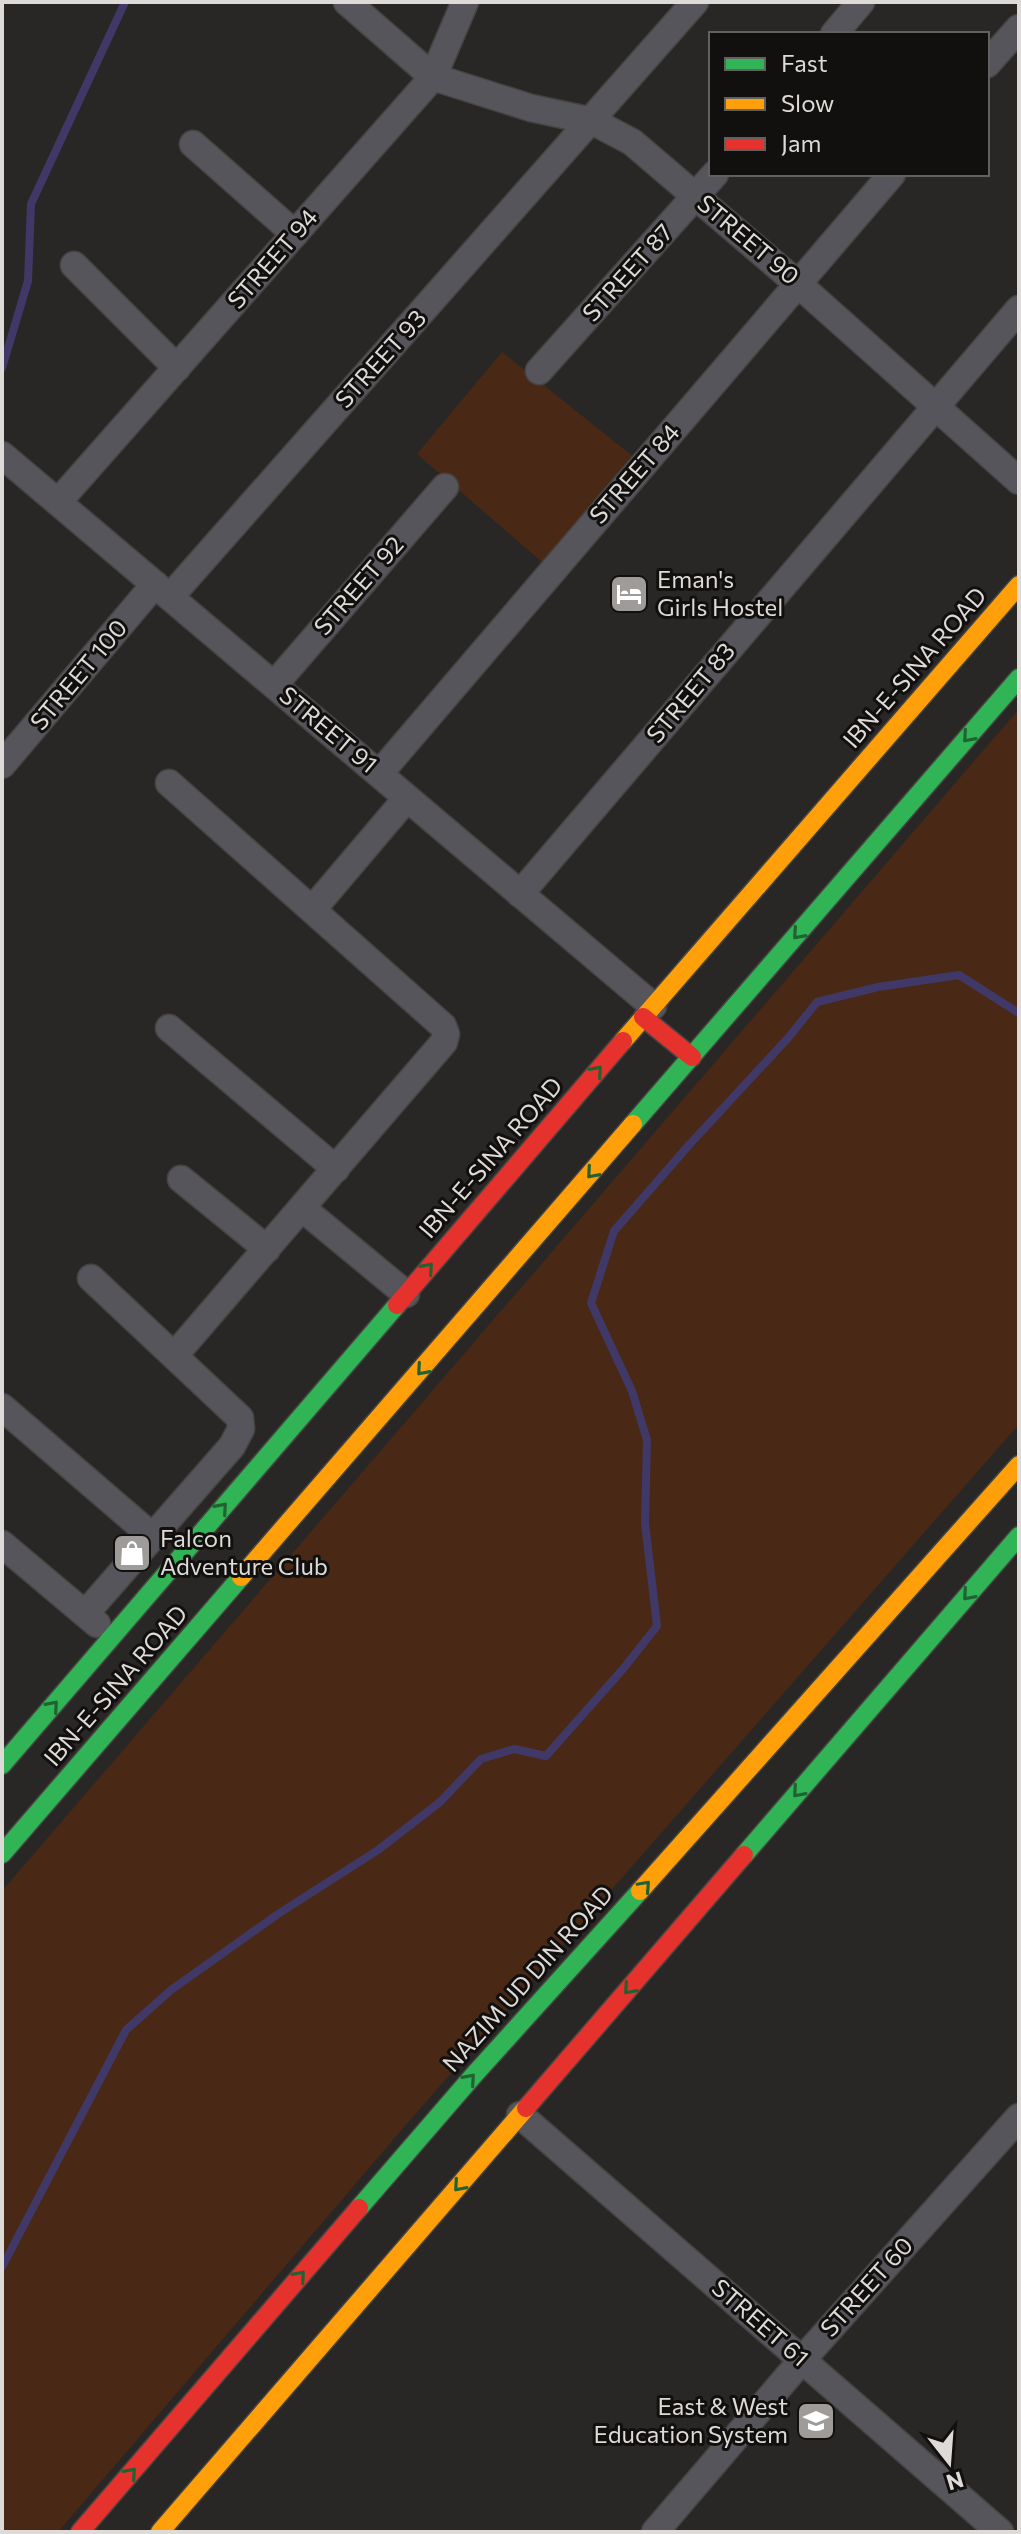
<svg xmlns="http://www.w3.org/2000/svg" width="1021" height="2534" font-family="Commissioner,sans-serif">
  <style>
    .green { fill: #492916 }
    .lines { fill: none; stroke-linecap: round; stroke-linejoin: round }
    .stream { stroke: #403967; stroke-width: 8 }
    .street-casing { stroke: #454442; stroke-width: 29 }
    .fast-casing { stroke: #454442; stroke-width: 21 }
    .slow-casing { stroke: #454442; stroke-width: 21 }
    .jam-casing { stroke: #454442; stroke-width: 21 }
    .street { stroke: #56555c; stroke-width: 26 }
    .fast { stroke: #30b455; stroke-width: 18 }
    .slow { stroke: #ff9f0a; stroke-width: 18 }
    .jam { stroke: #e5322d; stroke-width: 18 }
    .oneway { stroke: #216232 }
    .labels { text-anchor: middle; stroke-width: 6; stroke-linejoin: round; paint-order: stroke }
    .street-label { font-size: 24px; fill: #dddad8; stroke: #12100e }
    .poi-label { font-size: 24px; fill: #dddad8; stroke: #12100e; text-anchor: start }
  </style>
  <rect width="100%" height="100%" fill="#292725"/>
  <path class="green" d="M502 352 640 462 548 567 417 454Z
    M1019 709V1424L404 2127 58 2532H2V1891Z"/>
  <g class="lines">
    <path class="stream" d="M2 368 28 281 31 204 125 2
      M2 2267 126 2030 171 1990 278 1914 378 1850 440 1802 481 1759 514 1749 546 1756 623 1669 657 1626 645 1523 647 1440 632 1391 591 1303 614 1231 689 1145 788 1038 817 1002 878 987 959 975 1019 1013"/>
    <defs>
      <path id="street" d="M347 2 433 77 531 108 592 121 632 142 797 283 1019 481
        M834 34 861 2
        M987 64 1019 28
        M193 144 295 234
        M74 265 177 368
        M539 371 715 174
        M2 455 653 1006
        M58 502 433 77 465 2
        M170 597 695 2
        M274 685 445 487
        M2 765 155 584
        M379 774 892 174
        M169 783 443 1026 446 1034 444 1042 174 1356
        M520 894 1019 309
        M312 910 407 798
        M169 1028 336 1169
        M181 1179 267 1249
        M302 1208 406 1294
        M2 1407 153 1537
        M2 1544 97 1624
        M85 1614 232 1446 241 1429 240 1418 91 1278
        M520 2115 1000 2532
        M655 2532 802 2360 1019 2117"/>
      <path id="fast" d="M633 1124 1019 678
        M2 1765 397 1305
        M2 1854 241 1577
        M744 1855 1019 1536
        M359 2208 473 2076 640 1891"/>
      <path id="slow" d="M623 1041 1019 585
        M241 1577 633 1124
        M640 1891 1019 1465
        M160 2532 526 2108"/>
      <path id="jam" d="M643 1017 692 1057
        M397 1305 623 1041
        M526 2108 744 1855
        M80 2532 359 2208"/>
    </defs>
    <use href="#street" class="street-casing"/>
    <use href="#fast" class="fast-casing"/>
    <use href="#slow" class="slow-casing"/>
    <use href="#jam" class="jam-casing"/>
    <use href="#street" class="street"/>
    <use href="#fast" class="fast"/>
    <use href="#slow" class="slow"/>
    <use href="#jam" class="jam"/>
  </g>
  <defs><path id="oneway-chevron" d="M-2-3.5L2.5 0L-2 3.5" fill="none" stroke-width="1.6" stroke-linecap="round" stroke-linejoin="round" transform="scale(2)"/></defs>
  <g class="oneway">
    <use href="#oneway-chevron" transform="translate(968 737) rotate(131)"/>
    <use href="#oneway-chevron" transform="translate(798 934) rotate(131)"/>
    <use href="#oneway-chevron" transform="translate(597 1071) rotate(-49)"/>
    <use href="#oneway-chevron" transform="translate(592 1173) rotate(131)"/>
    <use href="#oneway-chevron" transform="translate(428 1268) rotate(-49)"/>
    <use href="#oneway-chevron" transform="translate(422 1370) rotate(131)"/>
    <use href="#oneway-chevron" transform="translate(222 1508) rotate(-49)"/>
    <use href="#oneway-chevron" transform="translate(968 1595) rotate(131)"/>
    <use href="#oneway-chevron" transform="translate(53 1706) rotate(-49)"/>
    <use href="#oneway-chevron" transform="translate(798 1792) rotate(131)"/>
    <use href="#oneway-chevron" transform="translate(645 1886) rotate(-48)"/>
    <use href="#oneway-chevron" transform="translate(629 1989) rotate(131)"/>
    <use href="#oneway-chevron" transform="translate(470 2079) rotate(-49)"/>
    <use href="#oneway-chevron" transform="translate(459 2186) rotate(131)"/>
    <use href="#oneway-chevron" transform="translate(300 2276) rotate(-49)"/>
    <use href="#oneway-chevron" transform="translate(131 2473) rotate(-49)"/>
  </g>
  <defs>
    <symbol id="hotel-square" viewBox="-11 -11 22 22"><rect x="-9" y="-9" width="18" height="18" rx="4" fill="#9e9b99" stroke="#12100e"/><path d="M-6-4.5h1.5V1H6V5H4.5V3h-9V5H-6ZM-4 0a1.8 1.8 0 1 1 3.6 0ZM.5 0V-2.5h3Q6-2.5 6 0Z" fill="#fff"/></symbol>
    <symbol id="shop-square" viewBox="-11 -11 22 22"><rect x="-9" y="-9" width="18" height="18" rx="4" fill="#9e9b99" stroke="#12100e"/><path d="M-5-2.5h2.3a2.7 3.5 0 0 1 5.4 0H5L5.5 6h-11ZM-1.5-2.5h3a1.5 2.3 0 0 0-3 0Z" fill="#fff"/></symbol>
    <symbol id="school-square" viewBox="-11 -11 22 22"><rect x="-9" y="-9" width="18" height="18" rx="4" fill="#9e9b99" stroke="#12100e"/><path d="M0-5L7-2L0 1L-7-2ZM-4 1L0 2.5L4 1V4Q0 6-4 4Z" fill="#fff"/></symbol>
  </defs>
  <g fill-rule="evenodd">
    <use href="#hotel-square" x="607" y="572" width="44" height="44"/>
    <use href="#shop-square" x="110" y="1531" width="44" height="44"/>
    <use href="#school-square" x="794" y="2399" width="44" height="44"/>
  </g>
  <g class="labels">
    <g class="street-label">
      <text transform="translate(748 240) rotate(40)" y="8">STREET 90</text>
      <text transform="translate(273 259) rotate(-49)" y="8">STREET 94</text>
      <text transform="translate(628 273) rotate(-48)" y="8">STREET 87</text>
      <text transform="translate(381 359) rotate(-48)" y="8">STREET 93</text>
      <text transform="translate(635 474) rotate(-49)" y="8">STREET 84</text>
      <text transform="translate(359 586) rotate(-49)" y="8">STREET 92</text>
      <text transform="translate(915 668) rotate(-49)" y="8">IBN-E-SINA ROAD</text>
      <text transform="translate(79 675) rotate(-50)" y="8">STREET 100</text>
      <text transform="translate(691 693) rotate(-50)" y="8">STREET 83</text>
      <text transform="translate(328 730) rotate(40)" y="8">STREET 91</text>
      <text transform="translate(491 1158) rotate(-49)" y="8">IBN-E-SINA ROAD</text>
      <text transform="translate(116 1686) rotate(-49)" y="8">IBN-E-SINA ROAD</text>
      <text transform="translate(528 1979) rotate(-48)" y="8">NAZIM UD DIN ROAD</text>
      <text transform="translate(867 2287) rotate(-48)" y="8">STREET 60</text>
      <text transform="translate(760 2323) rotate(41)" y="8">STREET 61</text>
    </g>
    <g class="poi-label">
      <text x="657" y="588">Eman's<tspan x="657" dy="28">Girls Hostel</tspan></text>
      <text x="160" y="1547">Falcon<tspan x="160" dy="28">Adventure Club</tspan></text>
      <text x="788" y="2415" text-anchor="end">East &amp; West<tspan x="788" dy="28">Education System</tspan></text>
    </g>
  </g>
  <rect width="1021" height="2534" fill="none" stroke="#dddad8" stroke-width="8"/>
  <rect x="709" y="32" width="280" height="144" fill="#12100e" stroke="#63615f" stroke-width="2"/>
  <rect x="725" y="58" width="40" height="12" fill="#30b455" stroke="#63615f" stroke-width="2"/>
  <text x="781" y="72" font-size="24" fill="#dddad8">Fast</text>
  <rect x="725" y="98" width="40" height="12" fill="#ff9f0a" stroke="#63615f" stroke-width="2"/>
  <text x="781" y="112" font-size="24" fill="#dddad8">Slow</text>
  <rect x="725" y="138" width="40" height="12" fill="#e5322d" stroke="#63615f" stroke-width="2"/>
  <text x="781" y="152" font-size="24" fill="#dddad8">Jam</text>
  <g transform="translate(949 2462) rotate(163)" stroke="#12100e" stroke-width="6" paint-order="stroke">
  <path d="M0-6L14 30L0 20L-14 30Z" fill="#dddad8"/>
  <text y="-12" font-size="22" font-weight="bold" text-anchor="middle" fill="#dddad8">N</text>
  </g>
</svg>
